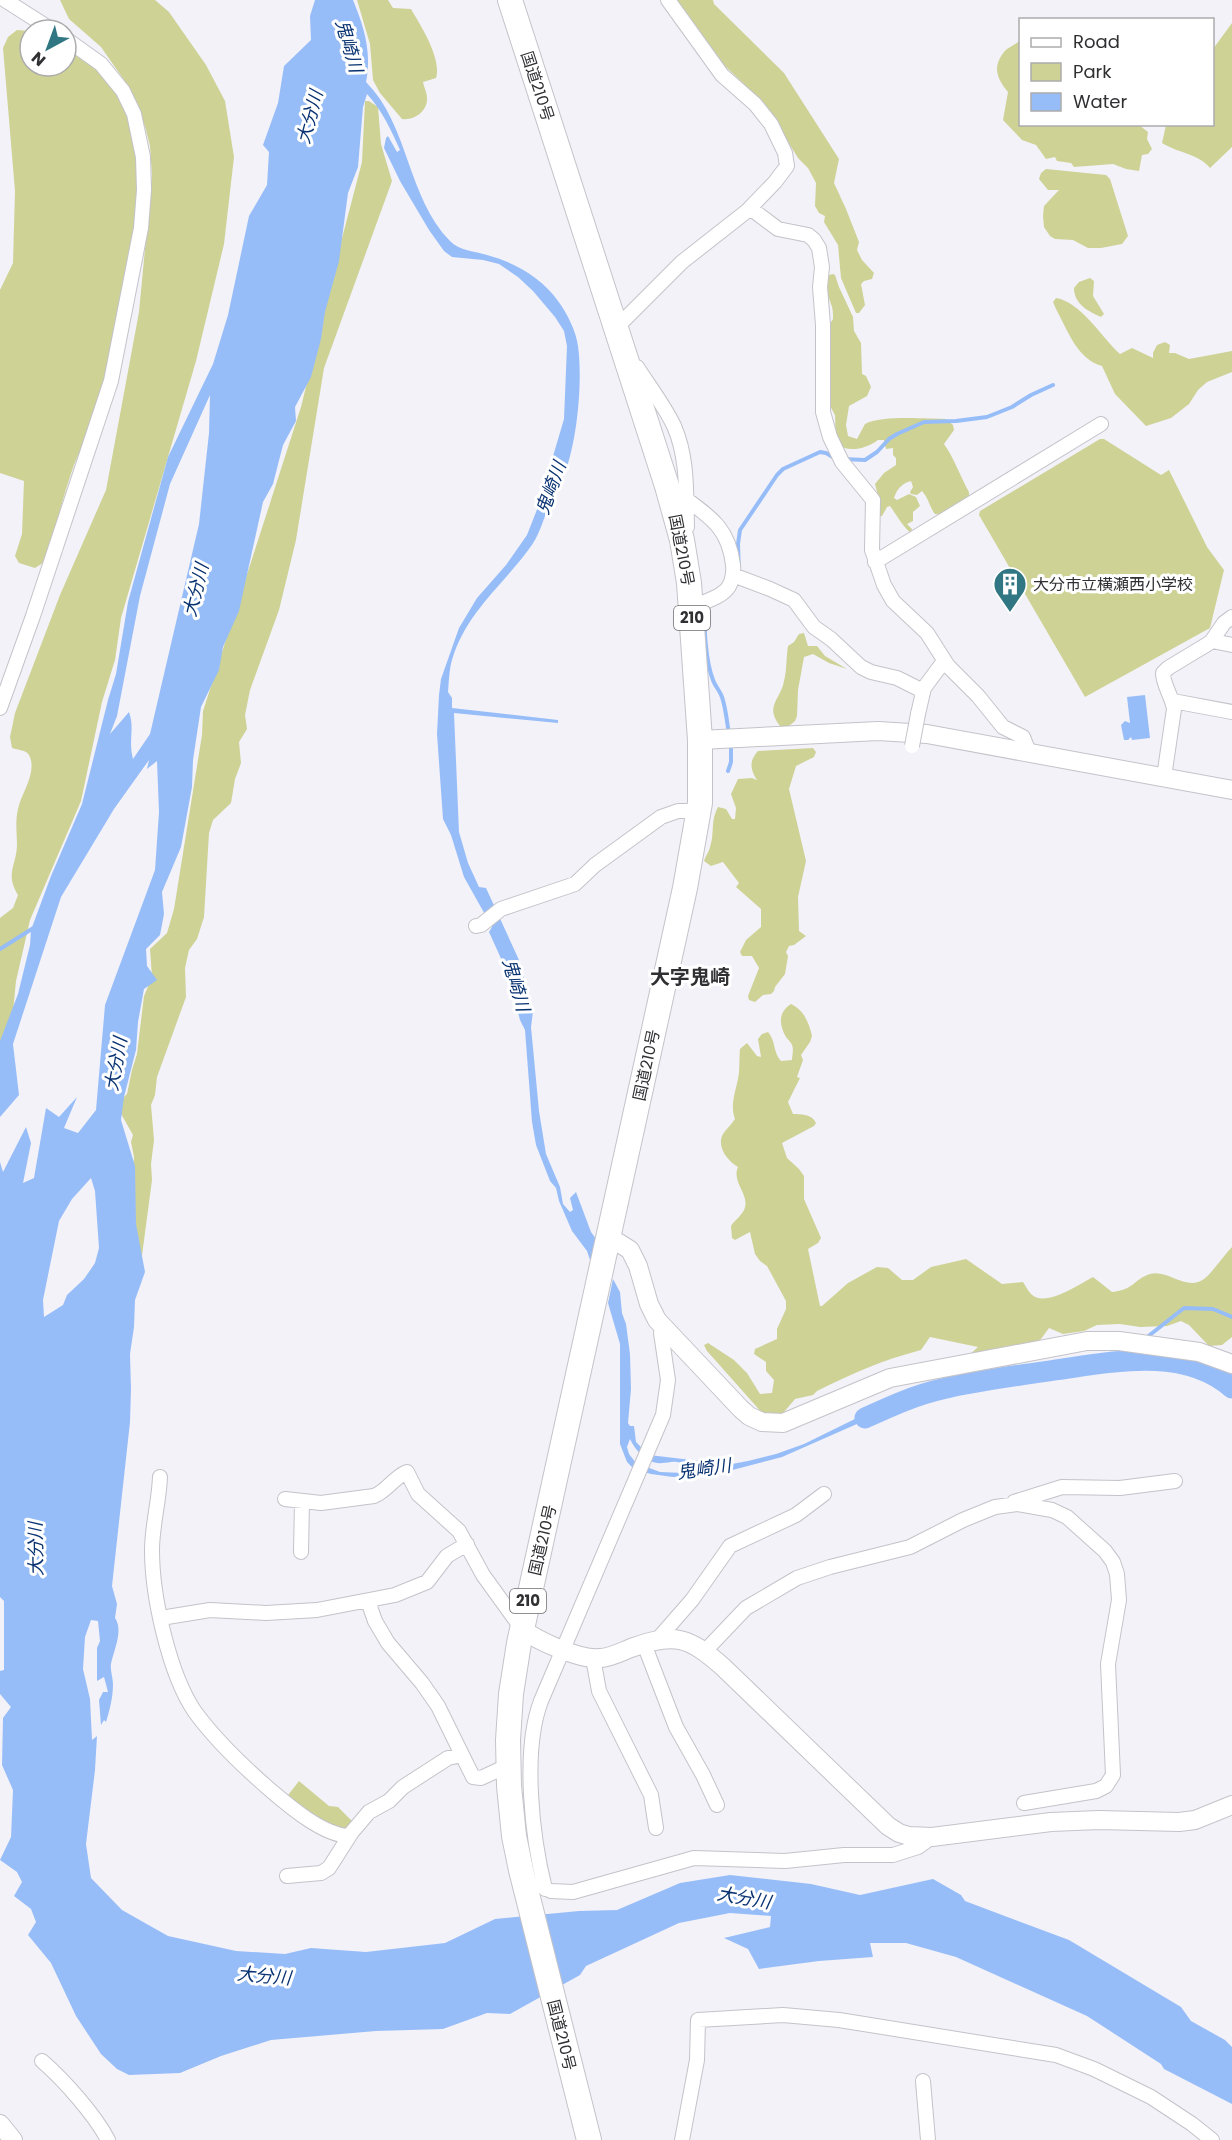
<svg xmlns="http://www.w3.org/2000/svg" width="1232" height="2140" font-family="Poppins,'Noto Sans JP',sans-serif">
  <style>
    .green { fill: #ced295 }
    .water { fill: #97bdf8; fill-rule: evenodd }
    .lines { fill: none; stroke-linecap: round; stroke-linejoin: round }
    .stream { stroke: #97bdf8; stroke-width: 4 }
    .river { stroke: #97bdf8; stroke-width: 21 }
    .street-casing { stroke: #c4c3c9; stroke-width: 16 }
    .secondary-casing { stroke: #c4c3c9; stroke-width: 20 }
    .highway-casing { stroke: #c4c3c9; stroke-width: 26 }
    .street { stroke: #fff; stroke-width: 14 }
    .secondary { stroke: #fff; stroke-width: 18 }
    .highway { stroke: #fff; stroke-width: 24 }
    .street-bridge-casing { stroke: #c4c3c9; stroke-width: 16; stroke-linecap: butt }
    .street-bridge { stroke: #fff; stroke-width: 14 }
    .labels { text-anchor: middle; stroke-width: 6; stroke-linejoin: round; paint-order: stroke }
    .shield { fill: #fff; stroke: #6e6d70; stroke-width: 1.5 }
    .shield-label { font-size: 15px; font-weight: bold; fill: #302f32 }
    .street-label { font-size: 16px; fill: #302f32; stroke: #fff }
    .poi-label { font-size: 16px; fill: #302f32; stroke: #fff; text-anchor: start }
    .water-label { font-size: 18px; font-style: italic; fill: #083271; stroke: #fff }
    .quarter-label { font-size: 20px; font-weight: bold; fill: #302f32; stroke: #fff }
  </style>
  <rect width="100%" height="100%" fill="#f3f2f9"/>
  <path class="green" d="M60 0H155L169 12 206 65 225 101 234 157 224 244 196 361 121 618 115 660 102 702 81 801 30 920 16 981 12 1022 0 1088V918L13 908 18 895C5 874 16 866 17 846 17 834 15 821 18 809 21 793 38 772 29 755 26 750 18 750 12 748L10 737 15 713 60 595 106 490 139 312 152 175 150 146 145 126 124 80 101 47 69 19Z
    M357 0H388L393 8 411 9C421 26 442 59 436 78L423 82C424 87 427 93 427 98 428 111 414 121 402 119L380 93 373 80 370 44Z
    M677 0H713L714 4 784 73 839 159 834 183 846 209 859 242 857 250 862 260 874 273 872 279 864 281 861 284 865 305 859 313H856L841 278 838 245 824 222 825 216 819 213 815 206 816 183 808 168 798 158 764 103 725 66Z
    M1232 23V147L1210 168C1199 154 1178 153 1162 143L1166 125 1212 124 1213 49Z
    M17 30 30 31V66H66V47C89 62 108 74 121 99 153 164 133 243 120 309 115 337 111 366 104 394 98 419 83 442 74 465 63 496 55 530 46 561L35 568 19 563 15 556 22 534 24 481 0 473V290L13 263 15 191 3 48 8 37Z
    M1020 40V124L1139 125 1148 132 1147 139 1152 149 1148 154 1142 155 1139 171 1126 169 1113 164 1074 167 1071 163 1057 161 1055 157 1046 159 1036 145 1022 140 1003 120 1008 92C997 79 992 67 1004 52 1008 47 1016 45 1020 40Z
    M365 101H369L378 107 381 144 392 181 324 368 296 540 279 610 250 690 245 715 247 729 239 742 241 763 235 779 231 803 213 820 209 833 204 917 197 939 189 950 185 968 186 997 157 1077 155 1095 151 1105 154 1140 151 1164 152 1180 141 1263 130 1206 134 1157 131 1142 133 1135 120 1112 121 1100 127 1094 132 1070 137 1054 144 996 152 977 150 949 167 933 174 909 202 735 203 711 301 407 317 342 320 322 362 162Z
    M1046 169 1106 175 1110 179 1128 236 1122 244 1101 248H1088L1073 240 1055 239 1050 236 1044 227 1043 216 1044 206 1059 190H1048L1039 179 1041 173Z
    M833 274 835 275 839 287 853 317 854 331 861 343 862 374 866 376 871 387 867 396 849 406 846 425 848 436 857 439 865 424C882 415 925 419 946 419L953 425 954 430 944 444C953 456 961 478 969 492V496L942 515 935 514C930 508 929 499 922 491L917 495 911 494 910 492 913 487 911 481C902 483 897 489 894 498L897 500 909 494 916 497 920 506 913 512V521L907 524 912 529 911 533C903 527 896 514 890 506L887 507 882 516H879L878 496 875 484 884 473 896 465V458L893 455V448L886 449 884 440H878C866 449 848 453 836 444L835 415 828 402 826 330 833 319C833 314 833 308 831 304 828 293 822 286 829 275Z
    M1090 278 1094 281 1093 296 1104 314 1101 317C1088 311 1074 304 1074 288L1079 282Z
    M1056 298C1081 302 1102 338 1120 354L1132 348 1153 358V353L1157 345 1165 342 1170 345 1169 353H1175L1189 359 1232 351V372L1207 382 1198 390 1189 404 1171 418 1146 426 1115 394 1102 366C1077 359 1068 331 1056 309L1053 302Z
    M1100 439H1104L1161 475 1169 470 1207 547 1224 570 1210 628 1085 697 979 515 980 511Z
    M804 633 808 646H817L825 656 847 669 829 663 813 654 804 657 798 690 797 716 795 721 789 726H780C764 706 781 699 784 681 787 670 786 658 788 646L794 642 799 634Z
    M813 748 816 752 814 757 796 766 789 789 806 861 798 897 799 931 806 936 794 945 789 946 786 952 788 956 785 974 775 987 774 991 771 994 763 995 755 1002 749 1000 748 996 759 968 752 956H742L740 952 746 940 761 927V909L736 887 739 883 723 862 711 866 704 861C706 855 709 852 710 847 715 833 710 822 718 807L726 809 732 819H735L736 808 731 794 738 779 752 778 757 780C750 769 749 761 758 751Z
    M791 1004C804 1010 809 1023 812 1036L810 1042 801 1055 803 1060 797 1077 800 1078 788 1102 793 1114C801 1114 812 1114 816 1123L814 1126 782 1143 787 1158 799 1169 804 1176V1199L821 1238 818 1243 808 1249 820 1306H822L848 1283 877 1267 888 1268 902 1280H913L931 1267 966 1259 1002 1284 1023 1282C1025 1285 1028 1291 1031 1294 1045 1308 1078 1285 1093 1277L1112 1292C1134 1290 1134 1279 1150 1274 1168 1269 1187 1292 1204 1279 1212 1273 1224 1255 1232 1247V1337L1222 1345 1209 1346 1189 1325 1181 1321 1167 1326 1140 1327 1120 1324 1097 1325 1084 1331 1063 1334 1049 1328 1041 1339 1027 1348 966 1358 978 1347 930 1337 921 1350C883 1360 853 1373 817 1391L813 1395 795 1399 784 1412 779 1415 763 1414 707 1351 704 1345 708 1343 734 1360 747 1373 760 1394 772 1393 774 1380 766 1371V1362L754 1354 755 1349 777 1339V1329L786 1309V1301L767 1266 760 1261 755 1254 750 1232 735 1240 732 1238 731 1226C734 1221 741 1216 744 1210 751 1195 731 1183 738 1167 728 1161 716 1147 723 1134 726 1129 731 1125 735 1119 730 1106 735 1093 738 1079 740 1070 739 1059 740 1049L747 1043 757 1056 761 1057 758 1039 762 1034 768 1032C776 1041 773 1053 781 1061L792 1060C792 1056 794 1049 792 1045 791 1042 788 1040 786 1037 779 1025 778 1012 791 1004Z
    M299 1781 329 1806 338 1807 353 1822 346 1832H342L285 1799Z"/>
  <path class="water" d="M315 0H353C364 27 372 52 366 82 409 125 407 197 450 241 459 251 475 251 487 255 514 262 542 278 558 301 567 313 576 331 578 346 583 382 577 447 562 480 559 487 554 493 551 500 544 517 540 535 529 549 501 587 466 613 452 660 449 670 449 682 448 692L452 698V708L558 720V723L454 713 459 832 468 863 479 887 486 888 519 960 533 1011 531 1027 539 1111 546 1154 560 1187 563 1204 570 1212 573 1210 570 1198 576 1192 591 1232 599 1243 593 1269 587 1251 572 1231 559 1201 556 1188 550 1181 536 1145 532 1122 525 1030 520 1020 508 974 489 932 492 927 464 877 451 835 443 819 437 734 439 695 441 679 459 628 477 598 506 565 527 535 538 507 564 419 567 346 564 331 555 317 533 291 518 277 499 264 483 260 452 257 444 251 429 230 400 181 384 148 386 138 388 136 397 152 400 150C391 130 382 110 367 94L363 107 358 167 348 193 339 261 325 312 321 339 311 377 295 407 296 421 283 445 273 484 263 502 239 611 223 647 219 670 201 707 193 760 192 787 181 847 162 892 164 914 160 935 146 949 147 966 157 980 144 989 138 1022 136 1050 124 1097 121 1120 135 1166 136 1224 145 1272 135 1300 134 1327 130 1354 131 1389 130 1422 112 1586 117 1604 115 1618C124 1630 113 1652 111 1664 110 1670 113 1678 113 1684 113 1697 110 1709 106 1722L104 1720 101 1725 99 1700 103 1692H108L104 1677 97 1681V1648L100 1641 98 1621 91 1620 85 1637 83 1669 90 1699 92 1740 97 1736 95 1770 86 1844 91 1878 122 1910 168 1936 236 1951 285 1954 311 1948 366 1952 445 1943 495 1919 579 1911 617 1910 680 1883 730 1875 811 1884 860 1895 933 1879 961 1895 965 1901 1069 1940 1181 2007 1191 2021 1225 2040 1232 2047V2104L1164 2069 1161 2064 1087 2016 956 1957 906 1943H870L873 1957 819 1961 759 1969 748 1949 724 1938 770 1927 771 1916 730 1913 679 1923 586 1966 580 1975 510 2014 487 2013 443 2029 376 2031 271 2040 221 2056 180 2073 129 2075 117 2069 101 2054 76 2016 51 1963 28 1935 36 1922 31 1909 14 1896 22 1882 17 1872 0 1860 11 1837 13 1790 2 1765 3 1718 11 1707 0 1694V1671L4 1670V1601L0 1597V1162L3 1172 26 1127 31 1143 23 1183 34 1178 46 1108 59 1117 77 1097 64 1128 78 1133 96 1110 105 1005 155 870 159 812 157 761 147 769 149 760 114 809 61 897 13 1044 19 1095 0 1117V1041L18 994 30 945 31 930 51 876 82 804 108 700 116 674 128 602 168 457 213 364 228 315 249 216 267 185 269 152 263 145 278 103 284 66 311 40 310 16ZM210 395 209 433 199 524 150 734 133 759C128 740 135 729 129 712L110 734 117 716 140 596 170 484ZM91 1178 95 1191 99 1248 95 1263 84 1279 67 1295 63 1305 44 1317 43 1300 59 1221 72 1199Z
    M1145 695 1150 738 1132 740 1131 737 1128 740H1124L1121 725 1125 721 1130 723 1127 697Z
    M613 1279 620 1292 622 1313 626 1324 630 1354 631 1389 628 1423 630 1426H634L636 1442 649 1455 700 1461C691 1466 686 1463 677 1462 671 1461 668 1463 662 1463 648 1465 635 1450 630 1439L627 1447 629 1454 636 1463 660 1472 684 1473 748 1461 776 1454 804 1444 861 1416 894 1404 887 1412 871 1421 866 1420 782 1457 721 1473 673 1477 651 1474 634 1469 627 1462 620 1444V1344L608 1303Z"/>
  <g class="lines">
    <path class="stream" d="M843 459 865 460 877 452 889 439 897 434 924 422 956 421 987 417 1012 407 1031 395 1053 385
      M739 574 738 544 740 530 777 475 783 469 820 452 826 453 836 459
      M708 606C701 621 707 665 713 680 715 686 720 691 722 697 726 709 727 722 729 735
      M728 771 731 762V745
      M0 949 35 927
      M1146 1338 1184 1308 1213 1309 1232 1317
      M1124 1360 1135 1350"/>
    <path class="river" d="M865 1418C889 1407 915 1395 942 1389 979 1380 1017 1376 1055 1370 1112 1362 1184 1346 1232 1388"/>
    <defs>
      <path id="street" d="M5 0 52 30
        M750 208 778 229 808 235 814 240 819 248 822 267 820 287 823 325V412L830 437 842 462 873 500 872 550 884 585 893 601 927 633 948 666 978 696 1003 727 1023 737 1029 752
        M615 326 622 322 682 262 747 211 775 182 787 166 785 153 771 124 755 104 722 75 668 0
        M637 367C649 386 664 405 674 426 688 458 686 493 687 527
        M686 499C713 519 729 530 733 565 734 573 732 585 725 591 717 599 701 603 691 607
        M875 562 1101 424
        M733 575 770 589 794 600 814 627 831 639 861 667 871 672 897 678 923 691
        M1212 641 1232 645
        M1173 701 1232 712
        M0 708 33 616 111 381 141 228 144 190 143 157 134 114 123 91 101 64 66 39
        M918 714 924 688 944 661
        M1164 777 1174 709C1172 696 1163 685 1163 673L1168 668 1211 642 1224 623 1232 617
        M476 926 481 925 501 909 575 884 595 865 661 817 678 811H699
        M160 1477C159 1502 152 1526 152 1550 152 1596 169 1674 195 1712 214 1738 244 1767 268 1788 288 1805 322 1835 349 1836
        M285 1499 321 1503 374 1496C387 1491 394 1477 407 1472L418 1494 459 1531 483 1575 522 1629
        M1014 1502 1062 1487 1120 1488 1175 1481
        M301 1552 302 1502
        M368 1601 375 1621 388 1643 422 1683 438 1706 473 1777 481 1778 509 1765
        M161 1618 210 1610 266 1613 317 1610 395 1595 427 1582 447 1556 467 1544
        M657 1640 692 1600 730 1546 796 1515 824 1494
        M644 1644 676 1727 703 1775 717 1805
        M705 1651 746 1608 797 1578 830 1567 910 1547 963 1520 995 1507 1018 1504 1052 1510 1067 1517 1105 1551 1113 1562 1117 1574 1119 1600 1108 1664 1113 1775 1106 1786 1096 1791 1024 1803
        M593 1658 599 1691 651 1795 656 1828
        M287 1876 321 1873 329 1868 352 1832 369 1812 389 1801 403 1787 448 1758 462 1755
        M539 1883 543 1887 551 1891 573 1892 694 1858 785 1861 844 1855H893L918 1847 932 1837
        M545 1889C532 1837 522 1751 541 1701L663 1415 668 1380 661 1333 664 1329
        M42 2061C64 2080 95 2115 108 2140
        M923 2081 928 2140
        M682 2140 697 2060 698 2020 783 2015 839 2020 1056 2055 1094 2069 1151 2097 1192 2124 1212 2140"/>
      <path id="secondary" d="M700 740 878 731 927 734 1232 790
        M608 1240 619 1243 630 1250 638 1266 649 1304 657 1320 741 1409 749 1416 762 1422 783 1423 890 1378 1087 1341H1119L1199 1352 1232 1364
        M522 1629C538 1641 579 1660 600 1658 610 1658 621 1652 631 1648 675 1632 689 1637 723 1667L888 1826 899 1833 909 1836 932 1837 1051 1822 1099 1820 1179 1822 1195 1820 1232 1805
        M0 2124 13 2140"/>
      <path id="highway" d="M510 0 667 486 682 540 689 583 700 740V803L685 888 519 1643 511 1694 508 1740 509 1786 514 1836 521 1870 589 2140"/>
    </defs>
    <use href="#street" class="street-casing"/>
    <use href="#secondary" class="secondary-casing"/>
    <use href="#highway" class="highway-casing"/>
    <use href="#street" class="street"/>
    <use href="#secondary" class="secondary"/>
    <use href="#highway" class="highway"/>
    <defs>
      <path id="street-bridge" d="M912 746 918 714"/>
    </defs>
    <use href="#street-bridge" class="street-bridge-casing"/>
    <use href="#street-bridge" class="street-bridge"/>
  </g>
  <defs>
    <symbol id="building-pin" viewBox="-11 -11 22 30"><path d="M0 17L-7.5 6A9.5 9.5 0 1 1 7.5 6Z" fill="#307683" stroke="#fff"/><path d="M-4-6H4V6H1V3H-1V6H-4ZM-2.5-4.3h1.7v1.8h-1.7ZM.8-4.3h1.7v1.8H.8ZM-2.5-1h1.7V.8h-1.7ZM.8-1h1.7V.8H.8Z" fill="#fff"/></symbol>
  </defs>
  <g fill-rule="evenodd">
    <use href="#building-pin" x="991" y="565" width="38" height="52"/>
  </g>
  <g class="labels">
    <g class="shield">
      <rect x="674" y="606" width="36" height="24" rx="4.5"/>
      <rect x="510" y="1589" width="36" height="24" rx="4.5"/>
    </g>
    <g class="shield-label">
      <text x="692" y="623">210</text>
      <text x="528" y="1606">210</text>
    </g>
    <g class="street-label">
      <text transform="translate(538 86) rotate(72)" y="6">国道210号</text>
      <text transform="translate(682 550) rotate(79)" y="6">国道210号</text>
      <text transform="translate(646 1065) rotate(-78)" y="6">国道210号</text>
      <text transform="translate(542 1540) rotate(-77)" y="6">国道210号</text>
      <text transform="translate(562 2035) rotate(76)" y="6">国道210号</text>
    </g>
    <g class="poi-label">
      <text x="1033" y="590">大分市立横瀬西小学校</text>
    </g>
    <g class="water-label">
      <text transform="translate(349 46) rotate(74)" y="6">鬼崎川</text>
      <text transform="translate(310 117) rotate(-75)" y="6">大分川</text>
      <text transform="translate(551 488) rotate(-70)" y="6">鬼崎川</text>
      <text transform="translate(196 590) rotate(-76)" y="6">大分川</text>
      <text transform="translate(516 985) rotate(74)" y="6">鬼崎川</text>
      <text transform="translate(116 1064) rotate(-80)" y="6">大分川</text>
      <text transform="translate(704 1469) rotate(-8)" y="6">鬼崎川</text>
      <text transform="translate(36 1549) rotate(-91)" y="6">大分川</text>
      <text transform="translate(744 1898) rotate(10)" y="6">大分川</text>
      <text transform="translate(264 1976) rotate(5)" y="6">大分川</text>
    </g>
    <g class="quarter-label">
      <text x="690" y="984">大字鬼崎</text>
    </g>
  </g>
  <rect x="1019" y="18" width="195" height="108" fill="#ffffff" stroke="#acacad" stroke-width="1.5"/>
  <rect x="1031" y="38" width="30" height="9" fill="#ffffff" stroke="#acacad" stroke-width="1.5"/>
  <text x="1073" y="48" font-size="18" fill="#302f32">Road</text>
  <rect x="1031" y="63" width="30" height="18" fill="#ced295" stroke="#acacad" stroke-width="1.5"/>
  <text x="1073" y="78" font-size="18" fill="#302f32">Park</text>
  <rect x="1031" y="93" width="30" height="18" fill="#97bdf8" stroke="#acacad" stroke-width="1.5"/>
  <text x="1073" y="108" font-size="18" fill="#302f32">Water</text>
  <g transform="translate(48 48) rotate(221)"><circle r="28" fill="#ffffff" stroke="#acacad" stroke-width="1.5"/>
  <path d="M0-4.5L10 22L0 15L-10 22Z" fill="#307683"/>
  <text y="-9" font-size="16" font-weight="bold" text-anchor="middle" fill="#302f32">N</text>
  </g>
</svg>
